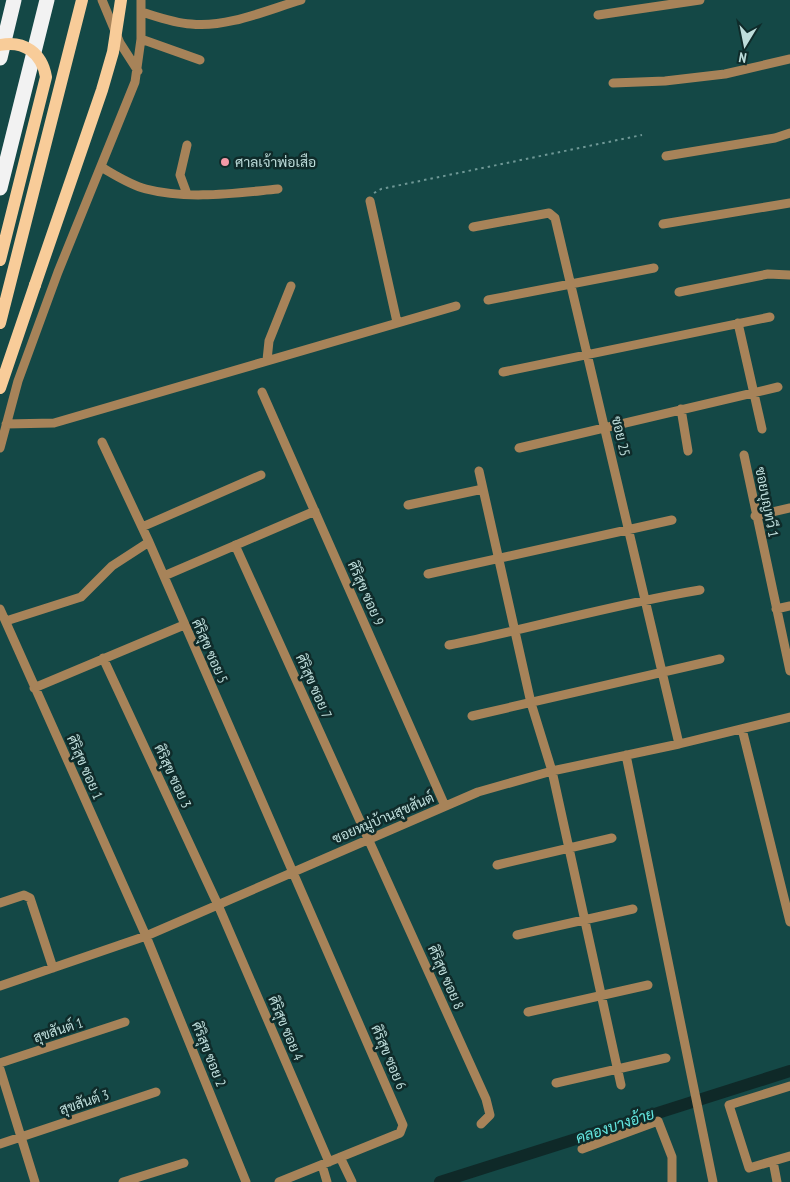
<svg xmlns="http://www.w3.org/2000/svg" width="790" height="1182" font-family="'PT Sans Narrow',Sarabun,sans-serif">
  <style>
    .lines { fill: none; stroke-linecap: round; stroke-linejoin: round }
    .canal { stroke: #0f2928; stroke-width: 12 }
    .path { stroke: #6f9896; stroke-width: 2; stroke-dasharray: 2.5 4; stroke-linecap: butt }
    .minor { stroke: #a78359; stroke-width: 9 }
    .major { stroke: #f8cc99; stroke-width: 12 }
    .highway { stroke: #f2f2f2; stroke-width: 15 }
    .major-bridge { stroke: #f8cc99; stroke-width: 12 }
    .poi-dot { fill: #f49aa7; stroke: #0f2b2a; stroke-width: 2 }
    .labels { text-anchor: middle; stroke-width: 5; stroke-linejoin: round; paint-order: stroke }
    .poi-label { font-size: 14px; fill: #bedddb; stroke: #0f2b2a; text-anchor: start }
    .street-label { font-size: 14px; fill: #bedddb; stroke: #0f2b2a }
    .water-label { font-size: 15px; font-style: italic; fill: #64e7e0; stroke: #0f2b2a }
  </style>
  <rect width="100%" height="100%" fill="#144846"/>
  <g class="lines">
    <path class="canal" d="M440 1182 790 1071"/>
    <path class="path" d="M374 193 381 189 642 135"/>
    <path class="minor" d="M102 0 120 43 138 71
      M142 12C158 17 174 23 191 24 227 28 267 10 301 0
      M598 15 700 0
      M141 39 200 60
      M613 83 665 81 725 74 790 59
      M666 156 775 138 790 133
      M101 167C115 175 130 185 146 189 188 200 235 193 278 189
      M187 194 180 175 187 145
      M370 201 397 322
      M663 224 790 203
      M473 227 549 213 555 218 679 744
      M679 292 768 274 790 275
      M488 300 654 268
      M738 323 762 429
      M267 360 269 341 291 286
      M503 372 770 317
      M262 392 445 806
      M681 409 688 451
      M6 424 54 423 456 306
      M102 442 149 542 403 1125 400 1133 279 1182
      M0 448 18 381 58 272 135 82 141 39V0
      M519 448 778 387
      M744 455 790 671
      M479 471 531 703 552 771 621 1085
      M408 505 483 489
      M755 516 790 508
      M142 527 261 475
      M235 545 486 1099 490 1115 481 1124
      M428 574 672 520
      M164 576 315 511
      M0 609 146 936 246 1182
      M776 609 790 606
      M6 621 81 597 112 566 149 542
      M449 645C533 628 615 604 700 590
      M103 658 218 905 329 1162
      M34 688 184 625
      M472 716 720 659
      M742 729 790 922
      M626 755 713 1182
      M497 865 612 838
      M0 903 24 895 30 898 53 968
      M517 935 633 909
      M0 986 146 936 478 792 552 771 679 744 790 717
      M528 1012 648 985
      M0 1063 125 1022
      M0 1069 35 1182
      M556 1083 666 1058
      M790 1086 729 1105 749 1168 790 1156
      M0 1144 156 1092
      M582 1149 658 1121 672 1157V1182
      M340 1157 352 1182
      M773 1161 777 1182
      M322 1165 327 1182
      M123 1182 184 1163"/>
    <path class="major" d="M0 323 82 0
      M0 388 35 285"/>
    <path class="highway" d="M0 58 14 0
      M0 188 47 0"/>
    <path class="major-bridge" d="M0 45C24 40 42 53 46 77L0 260
      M35 285 102 90 113 52 121 0"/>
  </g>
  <circle class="poi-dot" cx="225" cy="162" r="5"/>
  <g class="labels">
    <g class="poi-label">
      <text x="235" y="167">ศาลเจ้าพ่อเสือ</text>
    </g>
    <g class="street-label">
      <text transform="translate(621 436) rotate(77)" y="5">ซอย 25</text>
      <text transform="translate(767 502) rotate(79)" y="5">ซอยบุญทวี 1</text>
      <text transform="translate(366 593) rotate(66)" y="5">ศิริสุข ซอย 9</text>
      <text transform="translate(210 651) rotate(66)" y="5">ศิริสุข ซอย 5</text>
      <text transform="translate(314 686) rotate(66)" y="5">ศิริสุข ซอย 7</text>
      <text transform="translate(85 767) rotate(66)" y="5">ศิริสุข ซอย 1</text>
      <text transform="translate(173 776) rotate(65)" y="5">ศิริสุข ซอย 3</text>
      <text transform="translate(383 818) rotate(-23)" y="5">ซอยหมู่บ้านสุขสันต์</text>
      <text transform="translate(446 977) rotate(66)" y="5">ศิริสุข ซอย 8</text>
      <text transform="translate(286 1028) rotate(67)" y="5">ศิริสุข ซอย 4</text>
      <text transform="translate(58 1030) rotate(-18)" y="5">สุขสันต์ 1</text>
      <text transform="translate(209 1054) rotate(68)" y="5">ศิริสุข ซอย 2</text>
      <text transform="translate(389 1057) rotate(67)" y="5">ศิริสุข ซอย 6</text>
      <text transform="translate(84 1102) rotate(-18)" y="5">สุขสันต์ 3</text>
    </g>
    <g class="water-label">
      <text transform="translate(615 1126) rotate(-18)" y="5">คลองบางอ้าย</text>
    </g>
  </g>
  <g transform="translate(745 45) rotate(190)" stroke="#0f2b2a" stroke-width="4" paint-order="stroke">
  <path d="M0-4L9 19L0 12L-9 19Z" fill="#bedddb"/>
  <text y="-8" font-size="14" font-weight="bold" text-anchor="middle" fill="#bedddb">N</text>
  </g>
</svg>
